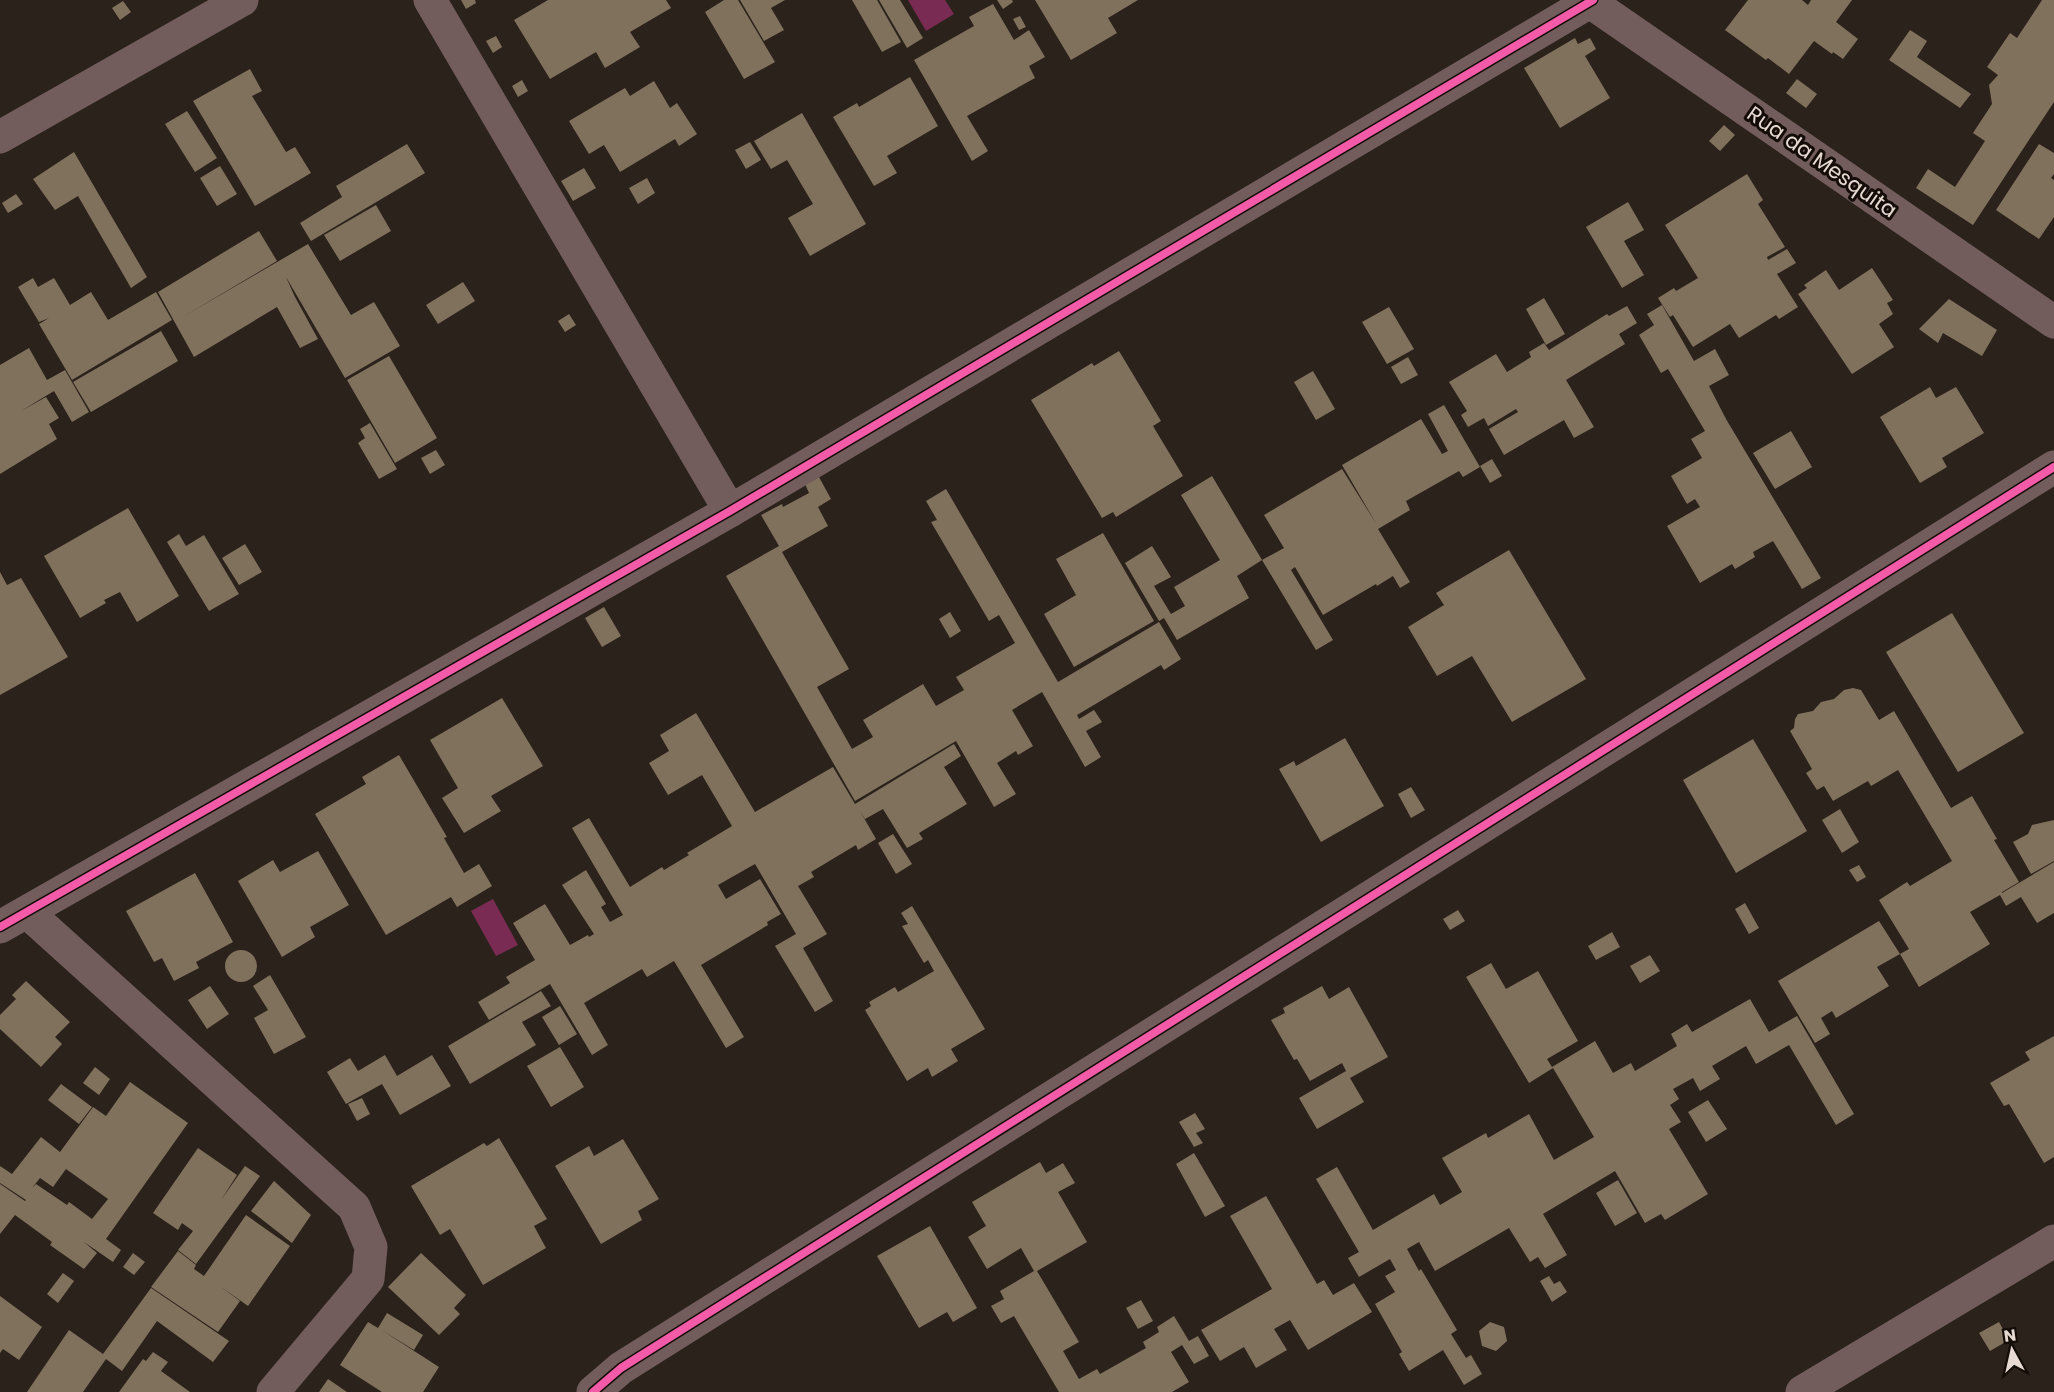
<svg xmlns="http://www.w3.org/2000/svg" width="2054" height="1392" font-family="Poppins,sans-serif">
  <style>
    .water { fill: #7a2b53 }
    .building { fill: #80715c; fill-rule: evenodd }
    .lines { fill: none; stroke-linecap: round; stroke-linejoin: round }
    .minor { stroke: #725d5c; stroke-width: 33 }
    .tertiary { stroke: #725d5c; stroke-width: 33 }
    .cycleway-casing { stroke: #140c07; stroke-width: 11 }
    .cycleway { stroke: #f35aa7; stroke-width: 8 }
    .labels { text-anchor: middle; stroke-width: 6; stroke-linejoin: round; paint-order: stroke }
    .street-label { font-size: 21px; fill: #e7dad3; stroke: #140c07 }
  </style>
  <rect width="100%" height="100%" fill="#2c221c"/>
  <path class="water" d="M908 0H945L954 14 926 31Z
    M493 899 518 945 496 956 471 911Z"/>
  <path class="building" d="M461 0H475L476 3 466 9Z
    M548 0H666L671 8 630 32 640 47 605 68 596 52 550 79 514 20Z
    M724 0H738L775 62 744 79 705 12Z
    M740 0H785L771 8 784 30 764 41Z
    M852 0H877L901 42 882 52Z
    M879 0H900L923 38 907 48Z
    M997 0H1012L1013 2 1003 9Z
    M1035 0H1138L1108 18 1117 33 1071 60Z
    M1748 0H1802L1808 5 1811 0H1852L1836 22 1858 39 1843 59 1833 52 1832 54 1814 41 1789 74 1768 58 1766 60 1725 30Z
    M2042 0H2054V102L1973 225 1916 188 1928 169 1955 187 1985 141 1973 133 1992 104 1989 85 1998 75 1987 67 2010 33 2017 38Z
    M123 1 131 12 120 20 112 8Z
    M993 4 1014 40 1029 30 1045 57 1029 66 1035 78 967 116 988 151 972 161 914 60 974 26 969 17Z
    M1020 16 1026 27 1019 30 1013 19Z
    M1910 30 1927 41 1917 57 1971 94 1960 108 1889 60Z
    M496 36 502 47 493 53 486 41Z
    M1575 38 1578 44 1590 38 1596 49 1585 56 1610 98 1560 128 1524 68Z
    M250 69 262 91 252 96 286 152 295 147 311 173 255 206 193 101Z
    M910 77 938 126 887 156 897 173 874 186 833 117 857 103 859 107Z
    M1797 79 1817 94 1806 108 1786 93Z
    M522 80 528 91 518 97 512 86Z
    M654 81 670 108 677 103 697 134 679 146 675 139 620 172 604 145 589 154 569 121 625 88 630 96Z
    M187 111 217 158 195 172 165 124Z
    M802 113 866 224 810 256 788 218 813 204 787 160 771 169 754 141Z
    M1724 125 1735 135 1720 151 1709 141Z
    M750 142 761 160 746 169 735 150Z
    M407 144 425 173 311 241 300 223 342 197 336 186Z
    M2039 144 2054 153V174L2051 178 2054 180V217L2039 239 1996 210Z
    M74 152 147 277 131 288 78 196 55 210 33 179Z
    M220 166 237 194 217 206 200 178Z
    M584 168 596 188 573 201 561 181Z
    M1747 174 1763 200 1758 204 1785 247 1767 257 1768 260 1787 249 1796 263 1777 274 1798 307 1779 319 1776 315 1739 338 1730 324 1693 347 1673 315 1670 317 1658 298 1674 288 1676 291 1698 278 1665 225Z
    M647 178 655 193 638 204 629 188Z
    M16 194 23 204 8 213 2 203Z
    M1628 202 1644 230 1624 241 1644 275 1622 288 1586 227Z
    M376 205 391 231 340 261 324 235Z
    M259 231 277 261 181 318 308 244 351 315 374 302 400 346 345 378 286 277 295 297 318 339 300 348 277 307 194 357 158 292Z
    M1872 268 1893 300 1887 303 1893 314 1879 324 1894 347 1852 374 1798 294 1807 288 1804 285 1826 270 1839 290Z
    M33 278 38 287 54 278 70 305 91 292 108 320 156 292 172 320 72 380 39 324 49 318 39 322 18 287Z
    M463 282 475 301 438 324 426 305Z
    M1544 298 1565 334 1546 345 1526 309Z
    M1949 299 1997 330 1982 356 1943 333 1938 343 1919 329Z
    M1662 305 1694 361 1715 349 1729 375 1709 386 1726 419 1821 578 1802 589 1773 541 1753 552 1755 557 1735 569 1732 564 1700 583 1667 526 1700 507 1695 499 1687 504 1671 476 1702 458 1691 439 1705 431 1668 369 1661 373 1639 335 1654 325 1647 314Z
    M1627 306 1637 323 1619 334 1625 344 1566 380 1594 427 1574 438 1564 420 1504 455 1489 429 1518 412 1516 409 1488 426 1484 418 1468 427 1461 415 1467 411 1449 382 1496 354 1507 372 1531 357 1529 352 1544 343 1549 350 1607 314 1609 316Z
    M1389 307 1414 349 1387 364 1362 322Z
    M569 314 576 325 565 332 558 321Z
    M161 331 178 361 91 412 73 382Z
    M29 348 47 380 65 370 89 412 72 422 54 391 21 411 46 397 59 418 49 424 57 439 0 474V365Z
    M1119 351 1161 421 1153 426 1183 476 1116 517 1113 512 1102 518 1031 400 1092 363 1094 366Z
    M389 356 437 438 395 463 347 380Z
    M1408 357 1418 375 1401 384 1391 367Z
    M1313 371 1335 409 1316 420 1294 382Z
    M1930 387 1936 398 1956 387 1984 433 1942 458 1947 467 1920 483 1880 417Z
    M1444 405 1480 467 1463 477 1459 471 1406 501 1410 510 1378 529 1410 582 1400 588 1393 576 1377 586 1376 584 1323 615 1295 567 1291 570 1333 640 1316 650 1262 560 1284 548 1264 515 1342 469 1377 525 1342 465 1421 419 1442 454 1448 451 1428 414Z
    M370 423 397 469 379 479 358 443 365 438 360 429Z
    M1791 431 1812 467 1775 489 1753 453Z
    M436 450 445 465 430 474 421 458Z
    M1492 459 1502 476 1490 483 1480 466Z
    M1212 476 1262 560 1237 576 1249 598 1177 640 1164 618 1159 621 1125 563 1152 546 1171 577 1154 586 1171 614 1185 606 1174 587 1220 560 1181 495Z
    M819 477 831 499 818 507 828 526 782 552 849 669 817 687 852 749 873 737 863 720 923 684 936 706 964 690 956 677 1015 643 999 615 989 621 931 522 937 520 926 501 946 489 1058 682 1159 622 1181 659 1164 670 1161 665 1077 715 1079 719 1094 710 1102 722 1086 731 1101 757 1085 767 1042 692 1012 710 1033 746 1018 755 1016 751 997 763 1016 794 994 807 956 741 855 801 726 576 779 546 761 515 782 504 783 507 809 493 805 484Z
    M128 508 179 596 137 622 120 592 104 600 106 603 80 618 44 556Z
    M1103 533 1154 621 1074 667 1044 614 1076 595 1056 559Z
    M179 534 186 546 204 535 239 594 209 611 167 542Z
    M245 544 262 572 239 585 222 558Z
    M1509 550 1586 679 1512 722 1472 656 1437 676 1408 627 1444 605 1436 593Z
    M0 572 7 585 21 578 68 657 0 695Z
    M604 607 621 636 602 647 585 618Z
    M950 612 961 631 950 638 939 619Z
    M1952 613 2024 733 1958 772 1886 652Z
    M1853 688 1861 690 1879 720 1894 711 1951 808 1972 796 1997 839 1994 840 2019 882 2002 892V893L2054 862V913L2037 923 2021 897 2006 906 2000 895 1970 912 1990 944 1919 987 1900 954 1877 967 1889 986 1836 1018 1832 1011 1821 1018 1830 1034 1815 1043 1778 981 1879 921 1900 954 1909 949 1879 900 1907 882 1910 886 1952 861 1898 770 1871 786 1868 781 1833 801 1824 786 1817 790 1806 773 1812 769 1790 731 1794 728 1795 719 1798 714 1813 711 1821 702 1834 699 1844 690Z
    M502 698 543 766 491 796 501 811 464 833 442 798 458 788 430 740Z
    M696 713 755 812 833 767 855 804 954 744 961 756 944 767 967 804 919 833 923 839 907 848 883 809 865 819 860 811 876 839 858 850 856 845 811 872 814 877 798 886 827 934 803 948 833 1001 815 1012 775 946 796 934 755 864 718 885 726 899 760 879 781 914 767 922 768 925 701 965 744 1037 726 1048 674 961 647 977 642 969 584 1003 608 1045 592 1055 550 984 489 1020 478 1002 510 983 506 977 535 960 513 923 545 904 570 945 588 935 589 937 594 934 562 885 586 870 606 904 601 907 610 922 623 915 572 828 589 818 630 887 662 867 664 870 689 855 687 853 732 826 702 775 668 795 649 763 669 751 660 735Z
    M1345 738 1384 806 1321 842 1279 769 1294 761 1296 766Z
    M1753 739 1807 831 1736 873 1683 780Z
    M399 755 447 837 444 838 464 873 479 864 492 886 457 907 451 897 386 935 315 814 366 784 362 777Z
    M1411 787 1425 810 1411 818 1398 794Z
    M1840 809 1859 842 1842 853 1822 820Z
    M2054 820V861L2031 874 2013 842 2028 834 2032 825Z
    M893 834 912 864 896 874 878 843Z
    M318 851 349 905 310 927 315 937 282 957 238 881 273 860 280 872Z
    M1859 865 1866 877 1857 882 1849 870Z
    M195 873 233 942 196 962 199 968 174 981 162 958 154 962 126 911Z
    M1745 903 1759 928 1749 934 1735 909Z
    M912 906 985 1029 951 1049 958 1061 932 1077 928 1068 907 1081 865 1010 871 1006 869 1002 895 987 898 992 934 971 928 960 924 963 902 926 908 924 901 913Z
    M1458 910 1465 921 1450 930 1443 919Z
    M1612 932 1620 947 1596 960 1588 946Z
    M225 966a16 16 0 1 1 32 0a16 16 0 1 1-32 0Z
    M1650 955 1660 971 1640 983 1630 966Z
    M1491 963 1506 989 1538 971 1578 1041 1547 1059 1552 1067 1595 1041 1613 1073 1631 1063 1635 1071 1677 1046 1671 1034 1687 1024 1692 1032 1750 999 1769 1032 1797 1016 1854 1114 1836 1125 1789 1045 1756 1064 1746 1046 1712 1066 1720 1079 1700 1091 1693 1078 1673 1089 1679 1099 1670 1105 1681 1122 1669 1129 1708 1194 1665 1220 1661 1214 1645 1223 1615 1171 1543 1214 1567 1255 1545 1268 1538 1257 1530 1262 1509 1228 1435 1271 1419 1242 1407 1249 1419 1271 1421 1269 1457 1330 1451 1334 1466 1358 1471 1355 1482 1374 1464 1385 1443 1350 1409 1371 1399 1354 1402 1352 1375 1304 1395 1292 1385 1276 1396 1270 1390 1259 1359 1277 1348 1258 1359 1252 1316 1179 1337 1167 1373 1230 1434 1194 1440 1205 1462 1192 1442 1158 1486 1133 1488 1138 1529 1114 1554 1160 1594 1137 1553 1068 1529 1083 1466 977Z
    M270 975 306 1037 274 1054 254 1018 268 1010 253 986Z
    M26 981 70 1022 55 1037 62 1044 41 1067 0 1029V1015L16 999 12 995Z
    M210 986 229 1014 207 1029 188 1000Z
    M1322 986 1329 999 1349 987 1388 1057 1350 1078 1364 1102 1317 1129 1299 1098 1346 1071 1342 1063 1310 1081 1297 1059 1294 1060 1271 1020 1285 1013 1283 1008Z
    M541 991 551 1006 522 1022 536 1045 470 1084 448 1046Z
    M560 1006 577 1034 559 1045 542 1017Z
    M2054 1036V1157L2044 1163 2009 1104 2004 1106 1990 1083 2030 1060 2025 1052Z
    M560 1047 584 1087 551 1107 527 1066Z
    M385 1055 397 1076 432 1055 451 1086 400 1115 382 1084 346 1104 327 1072 350 1058 358 1071Z
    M95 1067 110 1079 99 1095 83 1083Z
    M130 1082 188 1123 106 1239 121 1250 113 1262 84 1242 97 1253 84 1269 50 1245 52 1242 15 1215 0 1234V1184L25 1201 26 1200 0 1183V1166L12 1174 41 1137 60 1152 93 1107 106 1116ZM66 1169 108 1199 92 1219 69 1202 67 1205 36 1184 32 1188 40 1178 53 1187Z
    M61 1084 92 1107 79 1124 48 1100Z
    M362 1098 370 1114 357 1121 348 1104Z
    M1708 1100 1727 1129 1706 1142 1688 1112Z
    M1195 1113 1205 1129 1196 1133 1203 1143 1194 1147 1179 1122Z
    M499 1138 547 1219 534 1226 546 1248 483 1285 450 1229 440 1235 411 1186 484 1143 487 1146Z
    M623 1139 659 1199 638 1211 642 1220 601 1244 555 1166 589 1146 594 1156Z
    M198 1148 237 1175 221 1200 245 1166 260 1176 196 1264 178 1250 193 1231 182 1223 178 1230 153 1213Z
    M1194 1153 1225 1206 1205 1217 1176 1164Z
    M1040 1162 1046 1173 1063 1163 1075 1183 1058 1192 1087 1242 1037 1271 1079 1342 1063 1351 1079 1379 1097 1369 1100 1374 1146 1348 1143 1342 1159 1332 1157 1327 1174 1316 1189 1341 1198 1336 1209 1356 1194 1364 1182 1345 1171 1352 1189 1382 1172 1392H1059L1014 1316 1001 1323 991 1306 1004 1299 1000 1291 1034 1271 1021 1248 987 1269 968 1237 986 1226 972 1202Z
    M1618 1180 1637 1213 1615 1226 1596 1193Z
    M274 1181 311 1215 292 1243 251 1211Z
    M1266 1196 1317 1284 1324 1280 1333 1295 1354 1283 1372 1312 1308 1350 1290 1320 1274 1329 1287 1350 1256 1368 1244 1347 1220 1361 1201 1330 1272 1289 1230 1216Z
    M246 1215 290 1246 248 1306 220 1286 240 1301 218 1332 151 1287 178 1251 196 1265 194 1269 204 1276Z
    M930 1226 977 1308 953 1322 947 1312 919 1328 877 1256Z
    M133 1253 145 1262 134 1275 123 1267Z
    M421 1253 466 1295 454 1308 460 1314 439 1335 388 1287Z
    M63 1273 74 1281 58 1303 47 1294Z
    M1549 1276 1554 1284 1560 1281 1567 1292 1552 1302 1540 1281Z
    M151 1288 229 1341 213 1362 157 1321 122 1371 106 1359 83 1392H27L69 1330 103 1354Z
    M0 1296 42 1327 19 1360 3 1349 0 1353Z
    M1141 1300 1153 1321 1138 1329 1126 1308Z
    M387 1313 423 1335 414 1350 380 1329 439 1367 423 1392H382L340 1365 368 1322 378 1328Z
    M1490 1322 1504 1327 1507 1341 1496 1351 1482 1346 1479 1331Z
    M1999 1322 2009 1340 1990 1351 1979 1333Z
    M153 1352 168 1362 161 1371 190 1392H119L143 1359 146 1361Z
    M328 1379 347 1392H319Z"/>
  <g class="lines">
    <path class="minor" d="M430 0 730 511
      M1590 2 2054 322
      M0 137 242 0
      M28 913 354 1207 371 1247 368 1279 273 1392
      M593 1392 621 1368 2054 467
      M1802 1392 2054 1241"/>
    <path class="tertiary" d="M0 927 730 511 1593 0"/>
    <defs>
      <path id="cycleway" d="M0 927 730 511 1593 0
        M593 1392 621 1368 2054 467"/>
    </defs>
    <use href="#cycleway" class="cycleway-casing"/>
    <use href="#cycleway" class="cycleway"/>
  </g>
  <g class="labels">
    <g class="street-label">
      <text transform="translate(1822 162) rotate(35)" y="7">Rua da Mesquita</text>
    </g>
  </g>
  <g transform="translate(2012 1350) rotate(352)" stroke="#140c07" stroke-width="4.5" paint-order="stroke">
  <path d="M0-4.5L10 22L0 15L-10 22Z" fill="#e7dad3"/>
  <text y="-9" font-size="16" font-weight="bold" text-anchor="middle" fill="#e7dad3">N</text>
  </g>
</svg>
